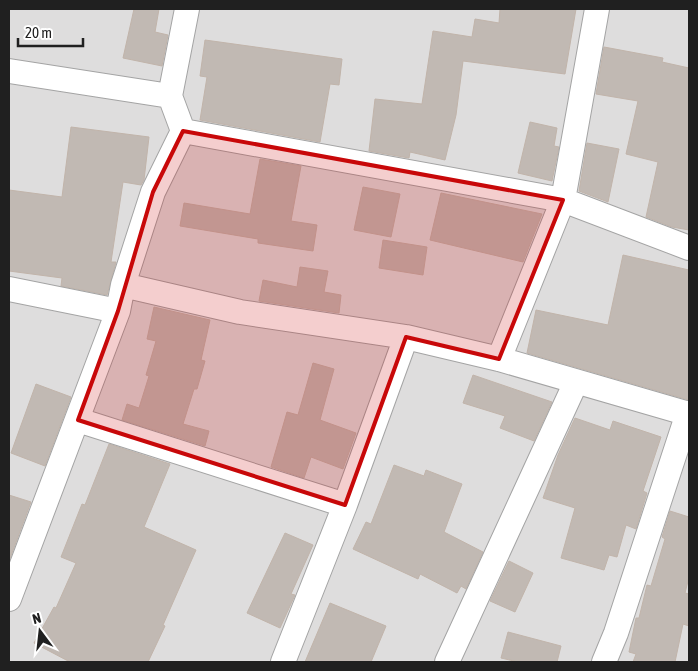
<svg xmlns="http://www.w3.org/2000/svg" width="698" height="671" font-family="'Asap Condensed',sans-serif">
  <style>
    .residential { fill: #dedddd }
    .building { fill: #c1b9b3; stroke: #c1b4aa }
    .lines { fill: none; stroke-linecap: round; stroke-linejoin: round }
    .minor-casing { stroke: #a4a4a4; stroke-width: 26 }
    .minor { stroke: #fff; stroke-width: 24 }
    .marked { fill: #c80809; fill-opacity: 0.2; stroke: #c80809; stroke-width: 4; stroke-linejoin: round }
  </style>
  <rect width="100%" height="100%" fill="#f0ede7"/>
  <path class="residential" d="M9 9H689V662H9Z"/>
  <path class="building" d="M134 9H159L155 32 168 35 162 66 123 58Z
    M500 9H576L565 74 463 61 456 115 445 160 410 152 409 158 369 151 375 99 422 104 433 31 472 37 475 19 499 23Z
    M205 40 342 59 339 85 330 84 320 142 200 120 207 77 200 76Z
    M604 47 663 58 662 62 689 68V230L672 227 646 217 658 162 626 154 638 101 596 94Z
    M530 122 557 128 554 146 559 147 552 181 518 173Z
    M71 127 149 137 144 180 141 185 123 182 111 262H116L107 295 61 286 62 278 9 271V190L62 197Z
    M587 143 619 149 608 202 579 191Z
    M260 159 301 166 291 221 317 225 313 251 258 243V239L180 226 184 203 250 214Z
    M363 187 400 194 391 237 354 230Z
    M441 193 542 214 523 262 430 240Z
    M383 240 427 247 423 275 379 268Z
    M623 255 689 270V400L527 353 536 310 608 325Z
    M300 267 328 271 324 292 341 295 339 313 259 301 263 280 297 287Z
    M154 307 210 320 201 360 205 361 197 389H194L183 424 209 431 205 446 122 420 127 404 139 408 149 376 146 375 156 341 147 339Z
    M313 363 334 369 320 420 356 433 343 469 311 457 304 478 271 467 287 412 298 415Z
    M473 375 552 402 534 441 500 428 505 416 463 403Z
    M36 384 71 397 45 466 11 453Z
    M575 418 610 430 613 421 661 437 643 491 647 493 636 529 626 525 617 557 609 555 604 570 561 558 575 508 543 498 558 455Z
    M109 444 170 464 144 527 196 550 163 625 165 626 148 662H70L34 643 54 607 56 608 76 563 61 557 82 504 85 505Z
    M394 465 424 476 426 470 462 484 444 532 483 552 466 589 461 586 457 593 420 574 418 579 353 549 366 522 371 524Z
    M9 495 31 502 9 561Z
    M670 511 689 517V577L685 593 689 594V626L683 624 675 662H633L636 654 629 652 636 618H639L647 585 651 586 665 539 662 537Z
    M285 533 313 545 291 594 295 595 280 628 247 613Z
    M509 561 533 573 515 612 490 601Z
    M330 603 386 626 371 662H305Z
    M508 632 561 646 557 662H518L501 658Z"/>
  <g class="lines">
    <defs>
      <path id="minor" d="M9 71 170 96
        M183 131 563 200 597 9
        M123 285 240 312 406 337 499 359 689 414
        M9 289 118 311
        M499 359 563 200 689 248
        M78 420 345 505
        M9 599 118 311 123 285 153 192 183 131 170 96 187 9
        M283 662 345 505 406 337
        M447 662 576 382
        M604 662 616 633 688 413"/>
    </defs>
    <use href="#minor" class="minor-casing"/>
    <use href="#minor" class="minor"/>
  </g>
  <path class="marked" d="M183 131 563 200 499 359 406 337 345 505 78 420 118 311 153 192Z"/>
  <rect width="698" height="671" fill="none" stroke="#202020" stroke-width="20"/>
  <g transform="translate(40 631) rotate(345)" stroke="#ffffff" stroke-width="4" paint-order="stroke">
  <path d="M0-4L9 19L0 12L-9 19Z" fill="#202020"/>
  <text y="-8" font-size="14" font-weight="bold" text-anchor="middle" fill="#202020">N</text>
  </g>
  <path d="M18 38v8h65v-8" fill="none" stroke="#202020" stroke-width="2.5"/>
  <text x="25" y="38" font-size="15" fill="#202020" stroke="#ffffff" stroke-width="4" paint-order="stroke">20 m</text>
</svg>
